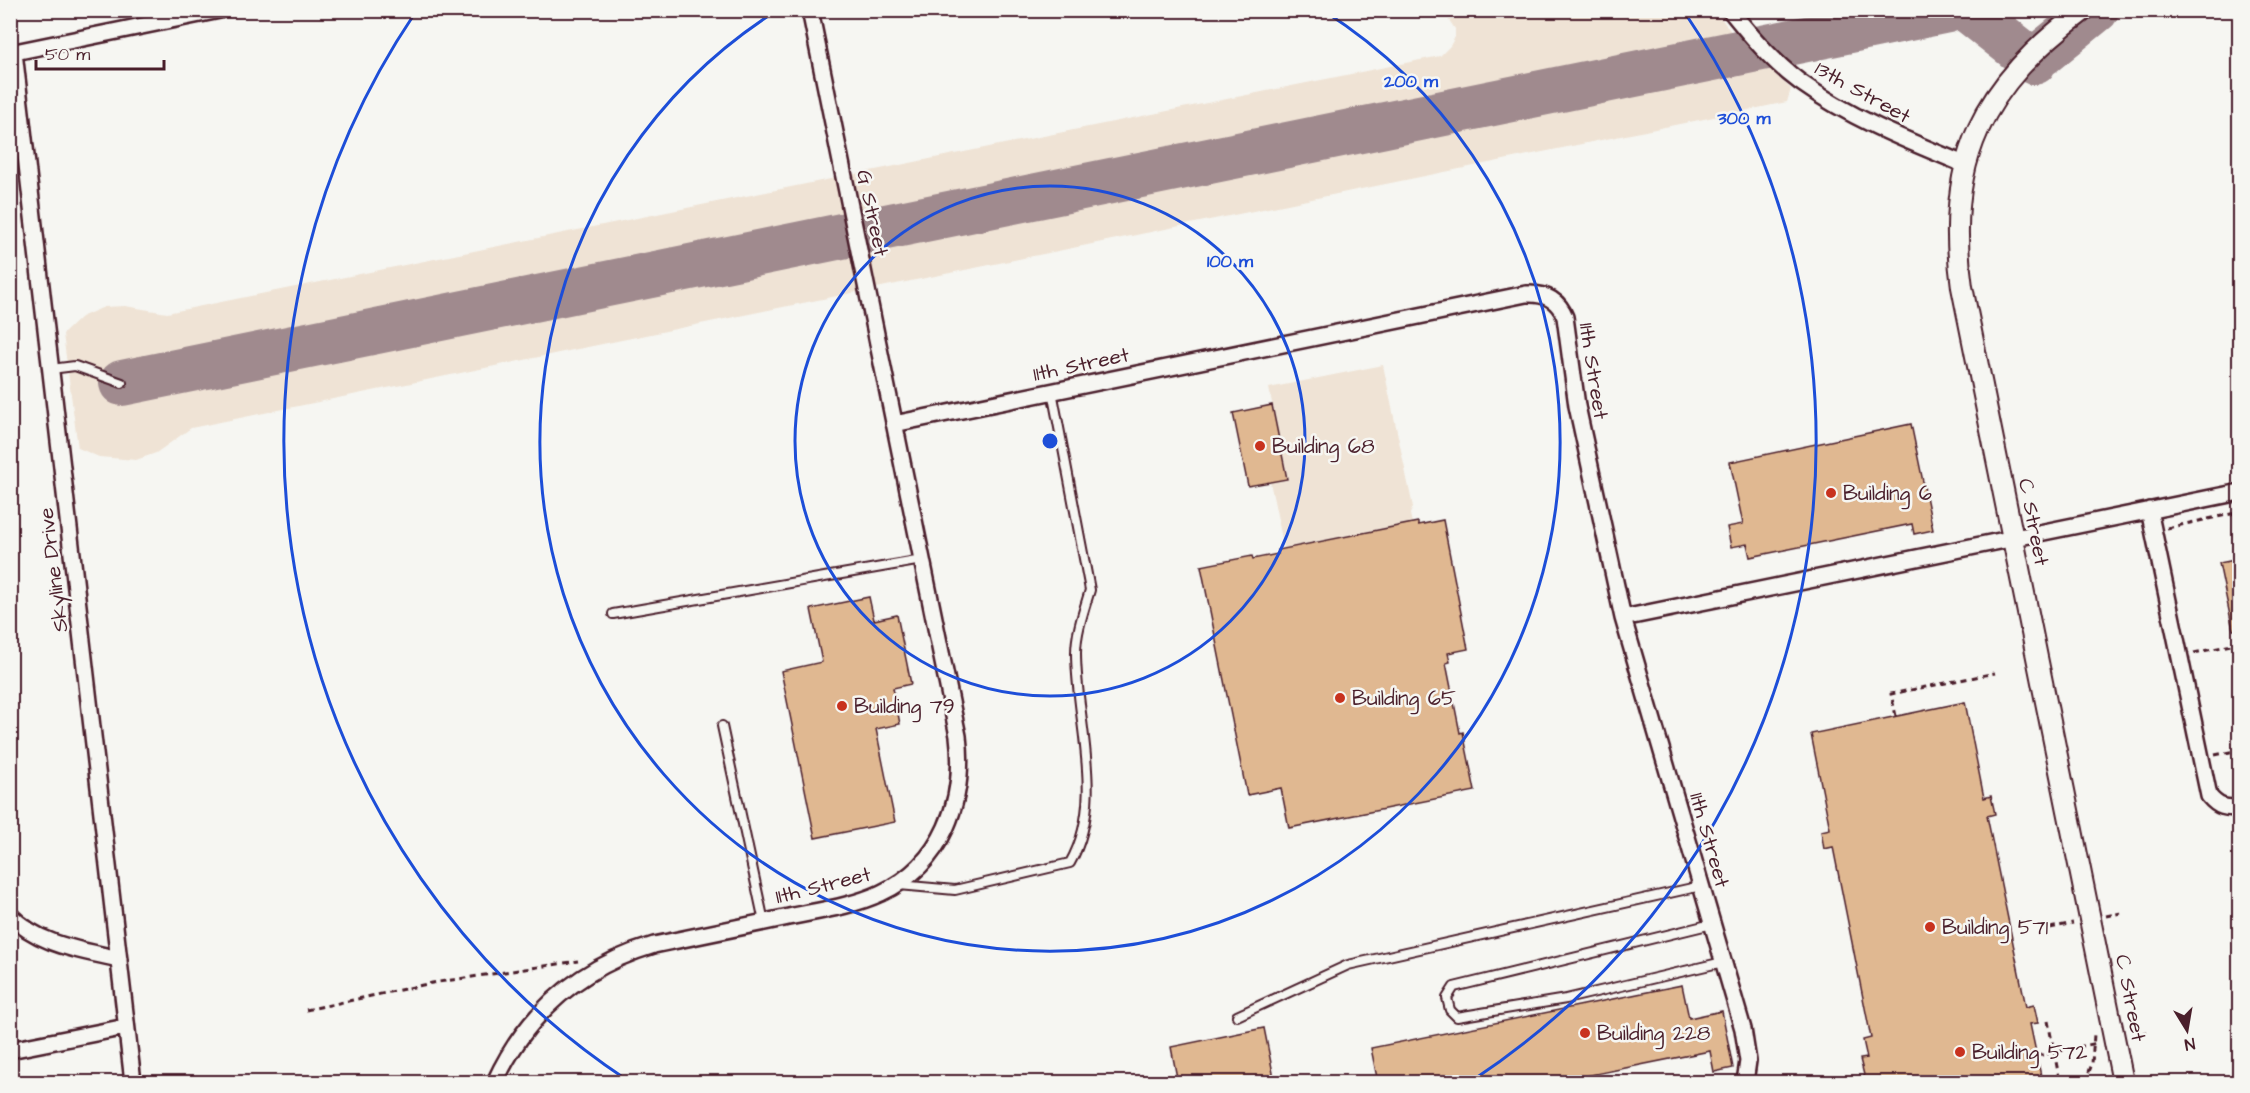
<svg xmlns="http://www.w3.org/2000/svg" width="2250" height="1093" font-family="'Architects Daughter',sans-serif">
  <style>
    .built { fill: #efe3d5 }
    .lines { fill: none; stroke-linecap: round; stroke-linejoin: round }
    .taxiway { stroke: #a08a8e; stroke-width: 46 }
    .building { fill: #e0b891; stroke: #4a1f2b; stroke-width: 1.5 }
    .service-casing { stroke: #4a1f2b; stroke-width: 12 }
    .minor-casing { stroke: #4a1f2b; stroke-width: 20 }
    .tertiary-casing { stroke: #4a1f2b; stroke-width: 24 }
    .path { stroke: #4a1f2b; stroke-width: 3; stroke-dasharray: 6 4.5; stroke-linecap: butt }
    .service { stroke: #f6f6f2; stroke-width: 8 }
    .minor { stroke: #f6f6f2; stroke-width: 15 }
    .tertiary { stroke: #f6f6f2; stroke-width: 20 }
    .ring { fill: none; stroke: #1d4ed8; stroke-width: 3 }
    .poi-dot { fill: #c8321e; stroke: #f6f6f2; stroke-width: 2 }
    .labels { text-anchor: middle; stroke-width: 5; stroke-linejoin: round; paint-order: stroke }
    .street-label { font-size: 21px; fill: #4a1f2b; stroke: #f6f6f2 }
    .poi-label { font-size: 21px; fill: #4a1f2b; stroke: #f6f6f2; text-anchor: start }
    .centre { fill: #1d4ed8; stroke: #f6f6f2; stroke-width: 3 }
    .ring-label { font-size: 18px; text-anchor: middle; font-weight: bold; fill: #1d4ed8; stroke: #f6f6f2; stroke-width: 5; stroke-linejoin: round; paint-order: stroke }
  </style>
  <rect width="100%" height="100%" fill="#f6f6f2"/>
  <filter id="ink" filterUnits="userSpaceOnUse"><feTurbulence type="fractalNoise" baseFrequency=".0167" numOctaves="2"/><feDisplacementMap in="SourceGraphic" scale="12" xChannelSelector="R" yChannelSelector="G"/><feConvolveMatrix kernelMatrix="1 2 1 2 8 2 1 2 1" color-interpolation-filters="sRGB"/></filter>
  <g filter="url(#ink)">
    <path class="built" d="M1443 11H1716L1734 36 1791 89 1787 102 191 428 156 453 136 460 99 457 78 448 63 334 81 317 104 307 125 306 167 313 1440 56 1450 46 1455 37V29Z
      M1383 365 1413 507 1410 514 1412 523 1284 548 1270 482 1287 478 1269 388Z"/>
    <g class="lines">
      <path class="taxiway" d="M1968 10 2034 62
        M2043 53 2096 10
        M122 383 1948 10"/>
    </g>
    <path class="building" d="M1272 405 1287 479 1248 486 1233 413Z
      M1911 424 1933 530 1914 534 1912 524 1750 557 1747 544 1731 547 1727 527 1743 524 1730 462Z
      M1443 520 1468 649 1448 653 1450 662 1446 663 1460 733 1463 732 1475 791 1289 828 1281 788 1247 795 1201 566 1252 556 1253 559 1278 554V550L1418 522V525Z
      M2240 559V630H2233L2219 563Z
      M869 597 874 620 897 615 911 684 893 688 900 724 876 729 895 822 815 838 781 671 822 662 811 609Z
      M1965 702 1984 798 1991 796 1995 814 1987 816 2026 1007 2034 1005 2038 1023 2030 1024 2041 1076 2009 1083H1866L1860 1059 1867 1058 1863 1040 1871 1038 1833 847 1824 849 1821 831 1830 829 1811 734Z
      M1682 985 1689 1018 1722 1011 1733 1068 1714 1072 1710 1051 1551 1083H1378L1371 1048Z
      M1264 1028 1275 1083H1178L1171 1047Z"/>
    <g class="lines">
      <defs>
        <path id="service" d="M51 369 75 366 122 383
          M613 614 922 560
          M722 726 764 922
          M899 885 955 890 1070 863C1106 800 1076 722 1076 653 1076 632 1084 610 1090 590L1052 391
          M1712 924 1454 987 1447 998 1450 1010 1457 1017 1566 999 1723 962
          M1237 1016 1348 965 1701 886"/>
        <path id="minor" d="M1730 10C1751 36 1773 62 1800 82 1850 118 1908 141 1964 164
          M14 52 133 1082
          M10 53 220 10
          M894 424 1526 294C1545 293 1558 299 1565 317L1577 406 1623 618 1743 1029 1748 1061 1745 1082
          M2149 510 2209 796C2218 807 2226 809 2240 807
          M1623 618 2240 492
          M10 915C38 945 81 950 119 959
          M10 1050 126 1027
          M495 1082C527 1012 580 967 654 945 697 936 740 927 784 918 816 911 851 907 881 893 943 864 966 800 958 736L810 10"/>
        <path id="tertiary" d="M2084 10C1983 85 1944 160 1962 287L2123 1082"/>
      </defs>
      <use href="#service" class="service-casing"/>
      <use href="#minor" class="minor-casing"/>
      <use href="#tertiary" class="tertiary-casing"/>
      <path class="path" d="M2167 528 2240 512
        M2194 653 2236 644
        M1896 716 1891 694 1995 673
        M2215 755 2240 750
        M2106 916 2121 913
        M2050 928 2073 923
        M306 1010 432 983 578 961
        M2048 1021 2060 1082
        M2133 1035 2147 1032
        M2037 1056 2097 1043
        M615 1082 619 1077
        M2085 1082 2092 1064 2094 1034"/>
      <use href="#service" class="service"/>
      <use href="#minor" class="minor"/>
      <use href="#tertiary" class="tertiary"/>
    </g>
  </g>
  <g class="ring">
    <circle cx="1050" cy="441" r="255"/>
    <path d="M1324 11A510 510 0 1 1 776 11"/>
    <path d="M627 1080A766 766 0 0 1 415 13M1685 13A766 766 0 0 1 1473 1080"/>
  </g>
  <g class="poi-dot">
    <circle cx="1260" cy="446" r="6"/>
    <circle cx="1831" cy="493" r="6"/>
    <circle cx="1340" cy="698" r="6"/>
    <circle cx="842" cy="706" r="6"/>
    <circle cx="1930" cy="927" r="6"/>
    <circle cx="1585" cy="1033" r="6"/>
    <circle cx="1960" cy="1052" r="6"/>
  </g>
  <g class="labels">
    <g class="street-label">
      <text transform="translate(1863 92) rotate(29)" y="7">13th Street</text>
      <text transform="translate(873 213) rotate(78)" y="7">G Street</text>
      <text transform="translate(1081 364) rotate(-12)" y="7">11th Street</text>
      <text transform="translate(1594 371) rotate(81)" y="7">11th Street</text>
      <text transform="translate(2034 522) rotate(79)" y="7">C Street</text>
      <text transform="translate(53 570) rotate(-97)" y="7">Skyline Drive</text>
      <text transform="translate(1710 840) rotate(74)" y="7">11th Street</text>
      <text transform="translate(823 885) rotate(-14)" y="7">11th Street</text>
      <text transform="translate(2131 998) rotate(79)" y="7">C Street</text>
    </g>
    <g class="poi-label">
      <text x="1272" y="453">Building 68</text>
      <text x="1843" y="500">Building 6</text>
      <text x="1352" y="705">Building 65</text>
      <text x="854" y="713">Building 79</text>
      <text x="1942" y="934">Building 571</text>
      <text x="1597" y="1040">Building 228</text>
      <text x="1972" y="1059">Building 572</text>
    </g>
  </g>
  <circle cx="1050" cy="441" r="9" class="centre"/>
  <g class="ring-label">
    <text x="1411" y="87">200 m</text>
    <text x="1744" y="124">300 m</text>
    <text x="1230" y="267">100 m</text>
  </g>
  <rect width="2250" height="1093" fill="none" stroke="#f6f6f2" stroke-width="36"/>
  <rect x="18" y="18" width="2214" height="1057" fill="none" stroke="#4a1f2b" stroke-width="2" filter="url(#ink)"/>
  <g transform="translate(2187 1030) rotate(169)" stroke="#f6f6f2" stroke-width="4.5" paint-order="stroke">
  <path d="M0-4.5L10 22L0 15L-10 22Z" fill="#4a1f2b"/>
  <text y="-9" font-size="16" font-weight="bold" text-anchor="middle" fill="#4a1f2b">N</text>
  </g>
  <path d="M36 60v9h128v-9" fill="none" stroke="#4a1f2b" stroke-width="3"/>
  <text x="45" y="60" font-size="18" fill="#4a1f2b" stroke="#f6f6f2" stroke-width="4.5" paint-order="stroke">50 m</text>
</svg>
